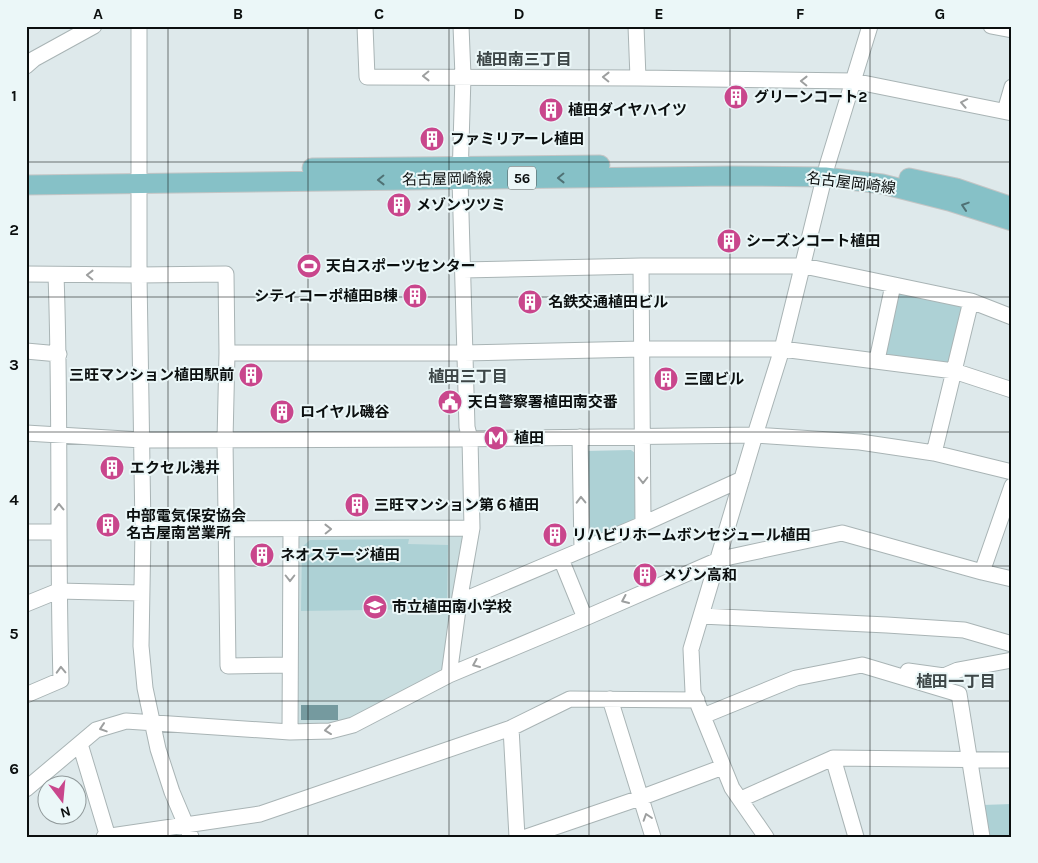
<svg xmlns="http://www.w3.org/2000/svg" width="1038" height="863" font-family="Karla,'Noto Sans JP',sans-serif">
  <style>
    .built { fill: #c9dee0 }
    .green { fill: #add1d5 }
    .water { fill: #759a9f }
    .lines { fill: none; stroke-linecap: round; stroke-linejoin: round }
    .minor-casing { stroke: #a9b4b5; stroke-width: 17 }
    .major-casing { stroke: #c4c5c5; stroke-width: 21 }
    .minor { stroke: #fff; stroke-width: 15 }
    .major { stroke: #86c1c7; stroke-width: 19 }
    .oneway { stroke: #9d9f9f }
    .oneway2 { stroke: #4f7174 }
    .grid { fill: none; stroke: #0b0f0f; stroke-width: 1; stroke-opacity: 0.55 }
    .labels { text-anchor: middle; stroke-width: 4; stroke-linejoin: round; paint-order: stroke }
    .shield { fill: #ebf7f8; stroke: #4e5555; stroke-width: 1 }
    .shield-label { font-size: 14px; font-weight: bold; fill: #0b0f0f }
    .poi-label { font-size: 15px; font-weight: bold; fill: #0b0f0f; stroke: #ebf7f8; text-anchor: start }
    .street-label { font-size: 15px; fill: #0b0f0f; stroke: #ebf7f8 }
    .neighbourhood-label { font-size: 16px; font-weight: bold; fill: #3e4748; stroke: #ebf7f8 }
    .neatline { fill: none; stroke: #0b0f0f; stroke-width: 2 }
    .grid-label { font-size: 16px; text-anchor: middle; font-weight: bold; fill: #0b0f0f }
  </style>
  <rect width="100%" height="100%" fill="#dee9eb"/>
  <path class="built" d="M462 534 465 538 441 675 361 718 326 728 297 726V539L300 535Z"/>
  <path class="green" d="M897 292 964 305 948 365 883 358Z
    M631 450 635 453 636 519 589 540 584 451Z
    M409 539 408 544 448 545 447 605 435 609 301 611 302 547 310 540Z
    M1012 804V837H987L982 805Z"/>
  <path class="water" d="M301 705H338V720H301Z"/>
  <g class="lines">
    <defs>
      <path id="minor" d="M139 26V275L143 529 141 646 145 688 158 749 172 792 191 837
        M365 26 367 77 638 78 853 81 1012 113
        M636 26 638 78
        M991 26 1012 30
        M26 66 34 59 94 26
        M1005 111 1012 87
        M641 266 643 524
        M463 270 641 266H804L971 301 1012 317
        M26 274 139 275 226 274 227 353
        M26 351 59 354
        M877 360 893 285
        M26 433 142 440 458 439 755 435 860 442 934 453 1012 472
        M580 437 582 549
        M934 453 971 301
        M143 529 472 528
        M26 532H59
        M561 559 585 618
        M982 572 1012 486
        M459 602 643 524 742 479
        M26 604 58 591 141 593
        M701 616 887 625 964 630 1012 644
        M290 665 228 666 225 440 227 353H464L642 349H782L954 371 1012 390
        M908 671 944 676 958 670 1012 660
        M449 675 459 602 472 528 470 439 467 427 460 179 463 76 461 26
        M26 695 61 680C57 545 61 410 56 275
        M610 699 653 837
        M703 716 796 678 862 665 959 694 982 837
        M511 728 517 837
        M290 732 291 530
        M80 744 108 837
        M833 758 856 837
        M26 789 96 730 126 721 290 732 330 731 353 725 449 675 585 618 718 560 730 557 842 533 982 572 1012 579
        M741 799 833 758 1012 760
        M104 837 260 814 511 728 570 699 697 700
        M526 837 640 798 723 767
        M766 837 732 788 693 692 691 649 755 435 782 349 827 166 870 26"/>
      <path id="major" d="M312 168 600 165
        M909 178 956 188 1012 207
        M26 185 731 176 825 177 882 184 949 201 1012 221"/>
    </defs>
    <use href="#minor" class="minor-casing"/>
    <use href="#major" class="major-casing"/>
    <use href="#minor" class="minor"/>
    <use href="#major" class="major"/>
  </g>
  <defs><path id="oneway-chevron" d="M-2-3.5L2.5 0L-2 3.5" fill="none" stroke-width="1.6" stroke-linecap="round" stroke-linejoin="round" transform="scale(1.25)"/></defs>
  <g class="oneway">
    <use href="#oneway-chevron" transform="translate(426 76) rotate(179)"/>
    <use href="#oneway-chevron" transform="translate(606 77) rotate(-179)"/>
    <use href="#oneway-chevron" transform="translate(804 81) rotate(-179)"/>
    <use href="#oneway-chevron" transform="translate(964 103) rotate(-169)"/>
    <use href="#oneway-chevron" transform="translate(90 275) rotate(-179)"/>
    <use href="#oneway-chevron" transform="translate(643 480) rotate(90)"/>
    <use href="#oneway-chevron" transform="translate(581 500) rotate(-91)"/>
    <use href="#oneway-chevron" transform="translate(59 507) rotate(-91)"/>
    <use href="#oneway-chevron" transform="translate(328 529) rotate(-1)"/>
    <use href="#oneway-chevron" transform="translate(290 578) rotate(90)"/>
    <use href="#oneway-chevron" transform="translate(625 600) rotate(156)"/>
    <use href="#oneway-chevron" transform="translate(476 664) rotate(157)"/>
    <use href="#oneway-chevron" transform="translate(61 670) rotate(-92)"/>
    <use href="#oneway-chevron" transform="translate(103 728) rotate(162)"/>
    <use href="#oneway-chevron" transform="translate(328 730) rotate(173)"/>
    <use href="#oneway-chevron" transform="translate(647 817) rotate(-108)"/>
  </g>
  <g class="oneway2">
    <use href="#oneway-chevron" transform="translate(561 178) rotate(179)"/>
    <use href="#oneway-chevron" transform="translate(381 180) rotate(179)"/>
    <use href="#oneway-chevron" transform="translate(965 206) rotate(-162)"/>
  </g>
  <path class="grid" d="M168 26V837M308 26V837M449 26V837M589 26V837M730 26V837M870 26V837M26 162H1012M26 297H1012M26 432H1012M26 566H1012M26 701H1012"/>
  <defs>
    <symbol id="building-disc" viewBox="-11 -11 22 22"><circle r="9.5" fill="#c9468c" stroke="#ebf7f8"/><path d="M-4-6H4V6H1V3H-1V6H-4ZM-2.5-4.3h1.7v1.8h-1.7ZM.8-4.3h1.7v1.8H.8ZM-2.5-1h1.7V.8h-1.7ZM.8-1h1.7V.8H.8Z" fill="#fff"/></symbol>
    <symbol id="stadium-disc" viewBox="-11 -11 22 22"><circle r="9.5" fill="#c9468c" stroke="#ebf7f8"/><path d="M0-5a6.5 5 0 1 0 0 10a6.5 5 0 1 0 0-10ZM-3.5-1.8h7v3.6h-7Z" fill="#fff"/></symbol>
    <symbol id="civic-disc" viewBox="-11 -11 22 22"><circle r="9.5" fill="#c9468c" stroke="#ebf7f8"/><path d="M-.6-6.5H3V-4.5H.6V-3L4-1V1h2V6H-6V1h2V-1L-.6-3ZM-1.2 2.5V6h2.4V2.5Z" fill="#fff"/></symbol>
    <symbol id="metro-disc" viewBox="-11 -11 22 22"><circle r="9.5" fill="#c9468c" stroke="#ebf7f8"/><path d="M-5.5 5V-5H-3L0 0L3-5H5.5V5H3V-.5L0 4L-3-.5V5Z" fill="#fff"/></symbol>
    <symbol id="school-disc" viewBox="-11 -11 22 22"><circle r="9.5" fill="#c9468c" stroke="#ebf7f8"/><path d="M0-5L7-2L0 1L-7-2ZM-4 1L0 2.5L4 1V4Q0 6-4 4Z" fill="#fff"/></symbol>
  </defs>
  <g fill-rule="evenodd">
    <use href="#building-disc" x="722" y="83" width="28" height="28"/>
    <use href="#building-disc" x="537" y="96" width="28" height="28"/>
    <use href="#building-disc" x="418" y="125" width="28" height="28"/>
    <use href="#building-disc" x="385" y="191" width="28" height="28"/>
    <use href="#building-disc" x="715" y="227" width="28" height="28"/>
    <use href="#stadium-disc" x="295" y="252" width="28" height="28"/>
    <use href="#building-disc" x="401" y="282" width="28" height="28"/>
    <use href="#building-disc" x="516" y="288" width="28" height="28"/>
    <use href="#building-disc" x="237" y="361" width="28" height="28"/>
    <use href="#building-disc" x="652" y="365" width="28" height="28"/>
    <use href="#civic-disc" x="436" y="388" width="28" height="28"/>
    <use href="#building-disc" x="268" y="398" width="28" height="28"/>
    <use href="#metro-disc" x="482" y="424" width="28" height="28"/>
    <use href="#building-disc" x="98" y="454" width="28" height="28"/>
    <use href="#building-disc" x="343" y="491" width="28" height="28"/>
    <use href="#building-disc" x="94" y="511" width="28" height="28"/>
    <use href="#building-disc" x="541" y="521" width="28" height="28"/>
    <use href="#building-disc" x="248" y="541" width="28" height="28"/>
    <use href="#building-disc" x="631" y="561" width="28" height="28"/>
    <use href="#school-disc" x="361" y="593" width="28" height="28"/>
  </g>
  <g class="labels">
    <rect class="shield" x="508" y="166.5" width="28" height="23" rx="4"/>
    <g class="shield-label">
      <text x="522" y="183">56</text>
    </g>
    <g class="poi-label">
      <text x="754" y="102">グリーンコート2</text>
      <text x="568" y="115">植田ダイヤハイツ</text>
      <text x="450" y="144">ファミリアーレ植田</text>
      <text x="416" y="210">メゾンツツミ</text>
      <text x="746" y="246">シーズンコート植田</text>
      <text x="326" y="271">天白スポーツセンター</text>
      <text x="398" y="301" text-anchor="end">シティコーポ植田B棟</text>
      <text x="548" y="307">名鉄交通植田ビル</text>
      <text x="234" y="380" text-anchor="end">三旺マンション植田駅前</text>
      <text x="684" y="384">三國ビル</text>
      <text x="468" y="407">天白警察署植田南交番</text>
      <text x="300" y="417">ロイヤル磯谷</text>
      <text x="514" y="443">植田</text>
      <text x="130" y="473">エクセル浅井</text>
      <text x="374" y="510">三旺マンション第６植田</text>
      <text x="126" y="521">中部電気保安協会<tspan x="126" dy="17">名古屋南営業所</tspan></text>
      <text x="572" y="540">リハビリホームボンセジュール植田</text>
      <text x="280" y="560">ネオステージ植田</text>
      <text x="662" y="580">メゾン高和</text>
      <text x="392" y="612">市立植田南小学校</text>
    </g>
    <g class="street-label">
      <text transform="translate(447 179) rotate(-1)" y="5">名古屋岡崎線</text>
      <text transform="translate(851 183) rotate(7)" y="5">名古屋岡崎線</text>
    </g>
    <g class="neighbourhood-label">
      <text x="524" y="65">植田南三丁目</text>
      <text x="468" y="382">植田三丁目</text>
      <text x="956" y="687">植田一丁目</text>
    </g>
  </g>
  <rect width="1038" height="863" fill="none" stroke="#ebf7f8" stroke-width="55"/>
  <g transform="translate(62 800) rotate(164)"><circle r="24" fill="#ebf7f8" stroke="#919a9b"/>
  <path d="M0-4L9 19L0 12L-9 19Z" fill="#c9468c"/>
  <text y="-8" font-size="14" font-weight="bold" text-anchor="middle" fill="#0b0f0f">N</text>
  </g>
  <rect x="28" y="28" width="982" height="808" class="neatline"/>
  <g class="grid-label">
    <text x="98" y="19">A</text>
    <text x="238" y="19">B</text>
    <text x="379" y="19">C</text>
    <text x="519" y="19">D</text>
    <text x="659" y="19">E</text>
    <text x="800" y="19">F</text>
    <text x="940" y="19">G</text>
    <text x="14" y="101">1</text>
    <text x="14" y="235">2</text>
    <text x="14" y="370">3</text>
    <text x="14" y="505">4</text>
    <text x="14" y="639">5</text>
    <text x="14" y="774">6</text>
  </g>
</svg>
